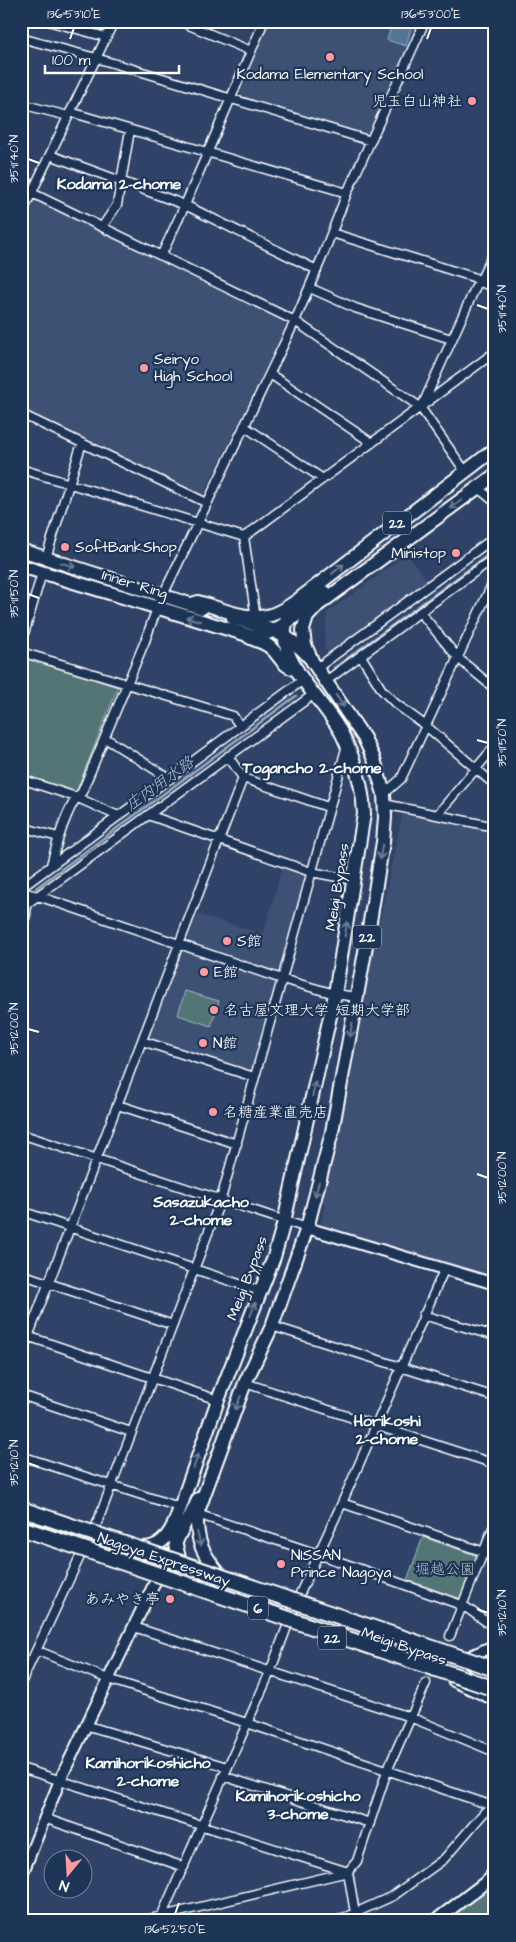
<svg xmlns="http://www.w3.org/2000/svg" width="516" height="1942" font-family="'Architects Daughter','Klee One',sans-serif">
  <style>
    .built { fill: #3d5175 }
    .green { fill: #527576; stroke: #a8baba }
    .water { fill: #557496; stroke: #99acc0 }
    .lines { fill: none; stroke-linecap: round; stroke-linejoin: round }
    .stream { stroke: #99acc0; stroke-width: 2.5 }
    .minor-tunnel { stroke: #4d5f7e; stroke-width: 8; stroke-dasharray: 8 4; stroke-linecap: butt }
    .minor-casing { stroke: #fff; stroke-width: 11 }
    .tertiary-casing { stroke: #fff; stroke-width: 14 }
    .secondary-casing { stroke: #fff; stroke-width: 15 }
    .primary-casing { stroke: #fff; stroke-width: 16 }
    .trunk-casing { stroke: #fff; stroke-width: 16 }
    .motorway-casing { stroke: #fff; stroke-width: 18 }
    .minor { stroke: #1d3557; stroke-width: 8 }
    .tertiary { stroke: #1d3557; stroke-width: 10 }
    .secondary { stroke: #1d3557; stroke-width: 11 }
    .primary { stroke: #1d3557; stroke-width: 12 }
    .trunk { stroke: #1d3557; stroke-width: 12 }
    .motorway { stroke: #1d3557; stroke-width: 14 }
    .motorway-bridge-casing { stroke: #fff; stroke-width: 18; stroke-linecap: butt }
    .motorway-bridge { stroke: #1d3557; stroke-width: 14 }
    .oneway { stroke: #6c7c92 }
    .ticks { fill: none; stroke: #fff; stroke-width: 2 }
    .poi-dot { fill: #ff9aa2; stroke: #1d3557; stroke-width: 2 }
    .labels { text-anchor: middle; stroke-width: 4.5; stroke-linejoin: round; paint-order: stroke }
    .shield { fill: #1d3557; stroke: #bbc2cd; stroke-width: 1 }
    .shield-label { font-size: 14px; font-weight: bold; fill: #fff }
    .poi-label { font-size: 15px; fill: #fff; stroke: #1d3557; text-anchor: start }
    .street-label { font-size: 15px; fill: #fff; stroke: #1d3557 }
    .park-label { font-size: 15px; fill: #b1c1c1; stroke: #1d3557 }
    .neighbourhood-label { font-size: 16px; font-weight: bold; fill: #fff; stroke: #1d3557 }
    .water-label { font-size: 16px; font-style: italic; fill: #b2c0d0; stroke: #1d3557 }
    .neatline { fill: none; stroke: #fff; stroke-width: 2 }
    .ticks-label { font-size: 12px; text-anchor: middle; fill: #fff }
  </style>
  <rect width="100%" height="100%" fill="#2e4367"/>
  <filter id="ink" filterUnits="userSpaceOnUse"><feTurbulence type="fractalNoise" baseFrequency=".02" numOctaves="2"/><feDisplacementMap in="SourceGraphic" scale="10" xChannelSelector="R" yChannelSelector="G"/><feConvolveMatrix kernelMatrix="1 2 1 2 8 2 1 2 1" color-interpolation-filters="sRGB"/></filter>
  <g filter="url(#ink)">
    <path class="built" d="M270 21H421L369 135 364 136 243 98 240 93Z
      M37 199 284 323 286 327 203 495 200 496 21 409V226L33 202Z
      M407 554 429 583 333 652H327L324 648 327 613Z
      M406 814 495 832V1277L320 1227 325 1204 321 1202 402 815Z
      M283 865 301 871 305 876 280 968 274 971 190 942 187 939 197 914 263 934Z
      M183 951 272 980 275 985 252 1070 249 1072 152 1040 150 1036Z"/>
    <path class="green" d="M21 656 118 687 76 792 21 774Z
      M185 991 219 1001 211 1026 178 1015Z
      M423 1537 480 1557 462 1599 407 1580Z
      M495 1884V1912L484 1921H446Z"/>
    <path class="water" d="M393 21H413L406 46 387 40Z"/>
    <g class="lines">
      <path class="stream" d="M334 668 495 550
        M36 888 296 696"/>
      <path class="minor-tunnel" d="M426 1683 450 1636"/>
      <defs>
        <path id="minor" d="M48 21 106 37
          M179 21 251 51
          M21 38 96 58 371 141
          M21 104 68 116
          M70 112 347 193
          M50 155 185 205 317 270
          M32 193 295 321 420 407 465 471
          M21 215 114 21
          M102 227 117 205 130 130
          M332 233 473 277 485 284 495 287
          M161 256 185 205 264 21
          M310 288 355 308 451 339
          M270 374 372 443
          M423 404 476 286 482 277 495 250
          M21 414 207 503
          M244 426 323 479
          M21 469 244 537
          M478 488 495 502
          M46 558 82 443
          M163 595 295 321 323 255 347 193 425 21
          M420 612 458 658 495 689
          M256 619 244 537 495 352
          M21 644 42 573
          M21 652 233 716 240 726
          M361 656 382 690 396 704 426 726 495 785
          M317 668 495 537
          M326 681 495 557
          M105 738 170 779
          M228 756 243 778 328 807
          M21 779 76 797 118 816
          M384 794 401 779 495 578
          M384 804 495 827
          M148 815 311 872 354 880
          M437 815 495 746
          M21 827 58 837
          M51 865C56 846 67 804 82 792L145 641 157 608
          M21 888 303 680
          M21 892 38 896 282 979 335 994 357 997
          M21 897C30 909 26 916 21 929
          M21 908 314 694
          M142 1041 254 1077
          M118 1105 237 1144
          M21 1134 307 1228
          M21 1211 260 1291
          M21 1274 173 1325
          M423 1315 495 1336
          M272 1326 495 1397
          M21 1334 218 1400
          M21 1355 243 778
          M245 1383 495 1464
          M21 1395 131 1432
          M21 1456 179 1507
          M342 1503 484 1552 495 1559
          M197 1514 318 1554 464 1606 495 1628
          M94 1531 221 1199 347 745
          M134 1627 410 1717 495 1752
          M450 1636 495 1523
          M38 1651 108 1679 247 1723 490 1805
          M21 1683 83 1550
          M85 1725 227 1767
          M21 1768 348 1872 355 1913
          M223 1776 370 1823
          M44 1818 184 1867
          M21 1920V1921
          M141 1921 348 1872 357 1861 387 1771 426 1683
          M161 1921V1917L270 1672 297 1600 342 1503 444 1270
          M337 1921 393 1896 444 1859 495 1800"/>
        <path id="tertiary" d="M307 1228 495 1284
          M177 1542 198 1498
          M138 1567 156 1564 168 1555
          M462 1660 495 1645
          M21 1877 60 1780 158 1576 171 1555"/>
        <path id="secondary" d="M435 1921 490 1879 495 1869"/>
        <path id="primary" d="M21 550 202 608
          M21 566 251 636C276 638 306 606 325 592
          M233 618C264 627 288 632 309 657
          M249 637C256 641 264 642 270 647 282 657 279 664 297 670"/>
        <path id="trunk" d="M192 604 198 602C220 608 248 622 271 615 280 612 288 607 295 602
          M142 1548C160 1548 168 1537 175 1522
          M221 1576C203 1554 196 1543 197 1514L245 1383 272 1326 307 1228 332 1132 365 952 383 842 385 817 384 794 374 759 364 738 312 661 305 645 303 630 307 617 318 605 495 475
          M201 1589 190 1578 180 1562 176 1545V1519L218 1400 274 1257 284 1222 335 994 364 814C363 785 355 760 342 734 320 692 256 648 299 599L495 449
          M474 1666 495 1678
          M454 1680 495 1699"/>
        <path id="motorway" d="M21 1518H23"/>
      </defs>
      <use href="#minor" class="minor-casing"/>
      <use href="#tertiary" class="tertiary-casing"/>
      <use href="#secondary" class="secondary-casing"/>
      <use href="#primary" class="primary-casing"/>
      <use href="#trunk" class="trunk-casing"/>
      <use href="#motorway" class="motorway-casing"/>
      <use href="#minor" class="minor"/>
      <use href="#tertiary" class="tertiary"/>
      <use href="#secondary" class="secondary"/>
      <use href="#primary" class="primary"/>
      <use href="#trunk" class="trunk"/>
      <use href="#motorway" class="motorway"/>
      <defs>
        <path id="motorway-bridge" d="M21 1509 495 1669
          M21 1528 495 1689"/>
      </defs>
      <use href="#motorway-bridge" class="motorway-bridge-casing"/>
      <use href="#motorway-bridge" class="motorway-bridge"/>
    </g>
    <defs><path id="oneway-shaft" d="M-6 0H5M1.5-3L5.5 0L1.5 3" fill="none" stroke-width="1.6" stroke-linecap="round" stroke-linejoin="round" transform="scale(1.25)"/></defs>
    <g class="oneway">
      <use href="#oneway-shaft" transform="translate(456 504) rotate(144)"/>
      <use href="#oneway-shaft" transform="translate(68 565) rotate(17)"/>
      <use href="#oneway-shaft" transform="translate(338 569) rotate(-38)"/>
      <use href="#oneway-shaft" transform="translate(193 619) rotate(-163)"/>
      <use href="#oneway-shaft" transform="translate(340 701) rotate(55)"/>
      <use href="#oneway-shaft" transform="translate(381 852) rotate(99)"/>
      <use href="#oneway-shaft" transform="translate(346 929) rotate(-81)"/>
      <use href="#oneway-shaft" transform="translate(351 1030) rotate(101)"/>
      <use href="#oneway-shaft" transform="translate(314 1089) rotate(-77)"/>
      <use href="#oneway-shaft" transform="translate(317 1189) rotate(104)"/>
      <use href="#oneway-shaft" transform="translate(253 1309) rotate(-69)"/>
      <use href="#oneway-shaft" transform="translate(238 1403) rotate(111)"/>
      <use href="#oneway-shaft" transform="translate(196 1461) rotate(-70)"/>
      <use href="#oneway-shaft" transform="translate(199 1539) rotate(76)"/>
    </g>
  </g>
  <path class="ticks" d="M70 39 74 28M427 39 431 28M28 159 39 163M477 305 488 309M28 594 39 598M477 740 488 743M28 1029 39 1032M477 1174 488 1178M28 1463 39 1467M477 1609 488 1613M175 1914 179 1903"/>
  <g class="poi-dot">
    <circle cx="330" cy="57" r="5"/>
    <circle cx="472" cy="101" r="5"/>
    <circle cx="144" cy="368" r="5"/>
    <circle cx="65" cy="547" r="5"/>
    <circle cx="456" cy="553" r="5"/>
    <circle cx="227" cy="941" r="5"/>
    <circle cx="204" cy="972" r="5"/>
    <circle cx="214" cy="1010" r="5"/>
    <circle cx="203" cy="1043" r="5"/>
    <circle cx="213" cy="1112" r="5"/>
    <circle cx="281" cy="1564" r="5"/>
    <circle cx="170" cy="1599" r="5"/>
  </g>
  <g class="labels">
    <g class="shield">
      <rect x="383" y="511.5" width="28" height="23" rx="4"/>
      <rect x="353" y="925.5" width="28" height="23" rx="4"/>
      <rect x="248" y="1596.5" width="20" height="23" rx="4"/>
      <rect x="318" y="1626.5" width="28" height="23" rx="4"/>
    </g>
    <g class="shield-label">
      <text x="397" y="528">22</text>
      <text x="367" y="942">22</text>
      <text x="258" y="1613">6</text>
      <text x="332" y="1643">22</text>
    </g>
    <g class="poi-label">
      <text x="330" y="79" text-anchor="middle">Kodama Elementary School</text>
      <text x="462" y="106" text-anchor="end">児玉白山神社</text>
      <text x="154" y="364">Seiryo<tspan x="154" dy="17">High School</tspan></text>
      <text x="75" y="552">SoftBankShop</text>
      <text x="446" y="558" text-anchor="end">Ministop</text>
      <text x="237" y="946">S館</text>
      <text x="214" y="977">E館</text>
      <text x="224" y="1015">名古屋文理大学 短期大学部</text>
      <text x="213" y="1048">N館</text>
      <text x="223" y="1117">名糖産業直売店</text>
      <text x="291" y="1560">NISSAN<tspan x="291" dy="17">Prince Nagoya</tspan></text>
      <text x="160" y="1604" text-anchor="end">あみやき亭</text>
    </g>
    <g class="street-label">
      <text transform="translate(135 584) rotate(17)" y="5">Inner Ring</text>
      <text transform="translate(337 887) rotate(-81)" y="5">Meigi Bypass</text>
      <text transform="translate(247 1278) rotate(-69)" y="5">Meigi Bypass</text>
      <text transform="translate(164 1559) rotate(19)" y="5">Nagoya Expressway</text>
      <text transform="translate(404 1646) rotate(19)" y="5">Meigi Bypass</text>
    </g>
    <g class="park-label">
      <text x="445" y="1574">堀越公園</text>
    </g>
    <g class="neighbourhood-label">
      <text x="119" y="189">Kodama 2-chome</text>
      <text x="312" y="773">Togancho 2-chome</text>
      <text x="201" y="1207">Sasazukacho<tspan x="201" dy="18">2-chome</tspan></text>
      <text x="387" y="1426">Horikoshi<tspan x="387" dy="18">2-chome</tspan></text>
      <text x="148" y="1768">Kamihorikoshicho<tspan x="148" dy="18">2-chome</tspan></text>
      <text x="298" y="1801">Kamihorikoshicho<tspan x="298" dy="18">3-chome</tspan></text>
    </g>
    <g class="water-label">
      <text transform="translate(159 783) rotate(-36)" y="6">庄内用水路</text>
    </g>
  </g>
  <rect width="516" height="1942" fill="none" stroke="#1d3557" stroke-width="55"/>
  <g transform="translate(68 1874) rotate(198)"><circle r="24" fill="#1d3557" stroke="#77869a"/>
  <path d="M0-4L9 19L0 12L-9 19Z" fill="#ff9aa2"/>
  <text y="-8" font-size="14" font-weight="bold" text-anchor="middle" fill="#ffffff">N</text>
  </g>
  <path d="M45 65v8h134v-8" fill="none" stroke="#ffffff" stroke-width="2.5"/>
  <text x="52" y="65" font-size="15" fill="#ffffff" stroke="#1d3557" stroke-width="4" paint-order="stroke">100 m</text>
  <rect x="28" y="28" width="460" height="1886" class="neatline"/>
  <g class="ticks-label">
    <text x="74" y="18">136°53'10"E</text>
    <text x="431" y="18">136°53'00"E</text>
    <text transform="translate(14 159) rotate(-90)" y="4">35°11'40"N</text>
    <text transform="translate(502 309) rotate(-90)" y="4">35°11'40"N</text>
    <text transform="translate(14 594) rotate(-90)" y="4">35°11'50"N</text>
    <text transform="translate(502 743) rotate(-90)" y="4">35°11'50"N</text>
    <text transform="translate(14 1029) rotate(-90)" y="4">35°12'00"N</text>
    <text transform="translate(502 1178) rotate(-90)" y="4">35°12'00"N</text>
    <text transform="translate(14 1463) rotate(-90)" y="4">35°12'10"N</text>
    <text transform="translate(502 1613) rotate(-90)" y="4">35°12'10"N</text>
    <text x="175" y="1933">136°52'50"E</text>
  </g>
</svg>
